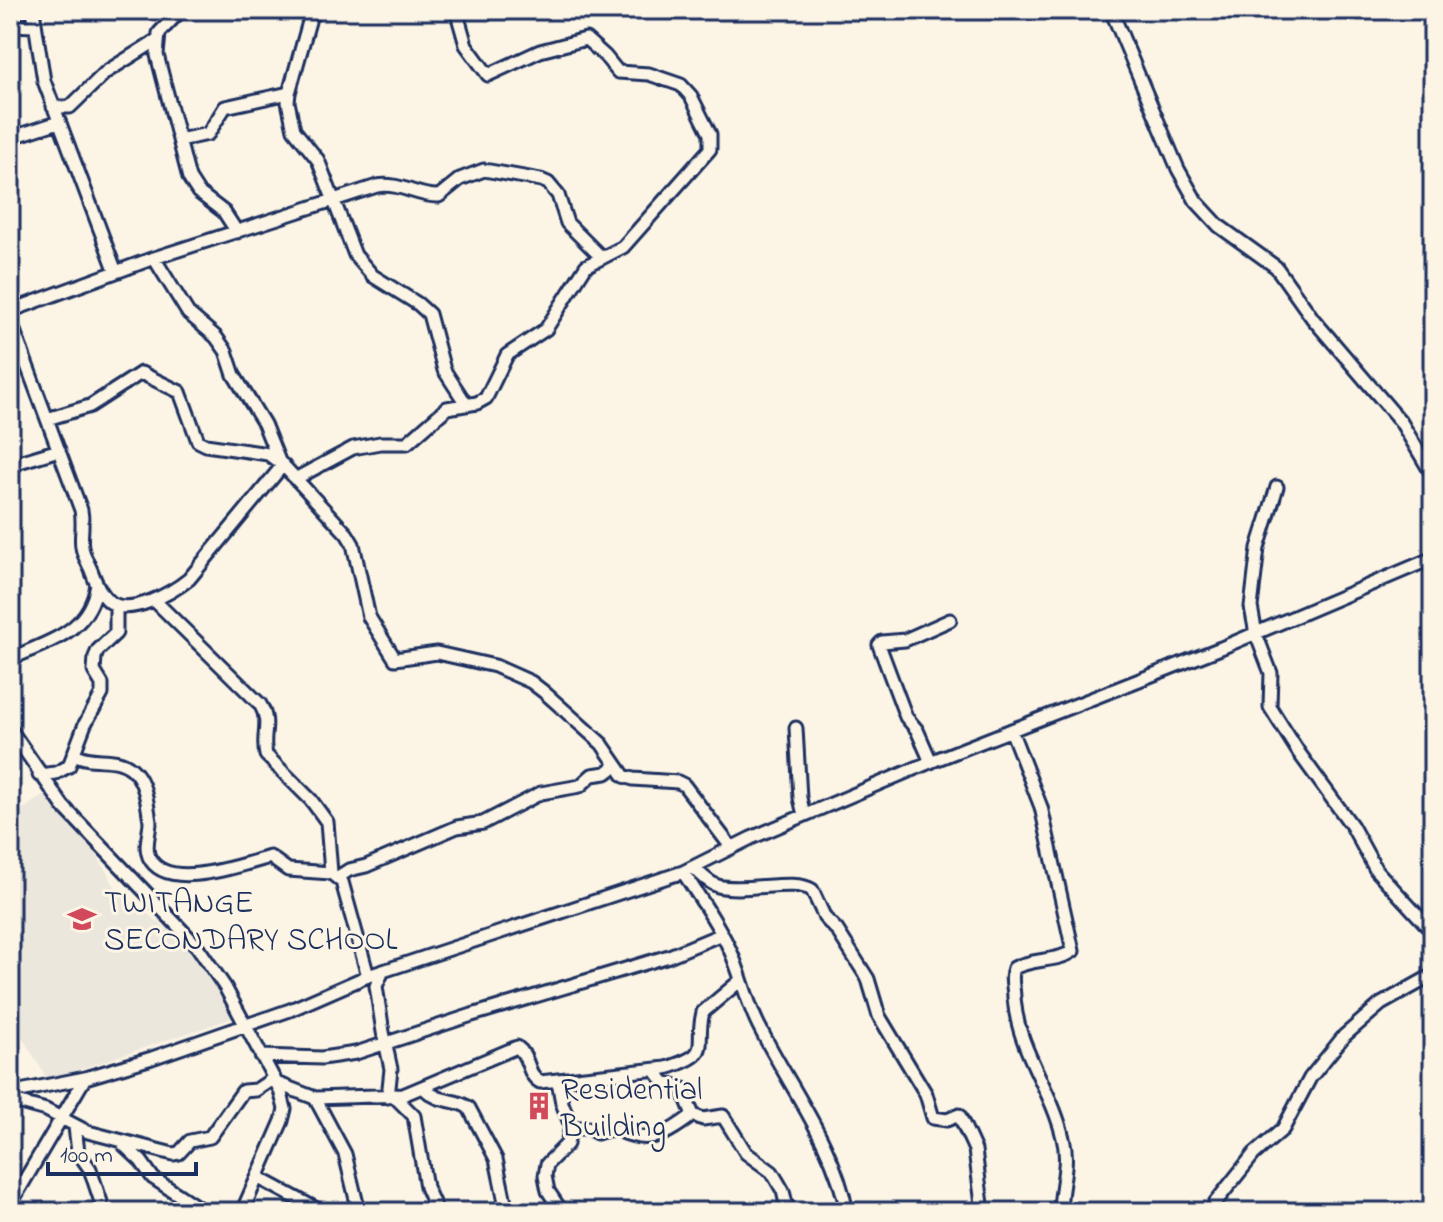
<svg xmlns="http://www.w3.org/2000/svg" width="1443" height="1222" font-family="'Indie Flower',sans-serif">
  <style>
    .built { fill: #ece7dc }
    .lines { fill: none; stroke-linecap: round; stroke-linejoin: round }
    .street-casing { stroke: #1b2f5e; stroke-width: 17 }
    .street { stroke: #fcf5e5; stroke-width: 11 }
    .labels { text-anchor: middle; stroke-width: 6; stroke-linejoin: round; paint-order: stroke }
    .poi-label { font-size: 32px; fill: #1b2f5e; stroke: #fcf5e5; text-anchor: start }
  </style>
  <rect width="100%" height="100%" fill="#fcf5e5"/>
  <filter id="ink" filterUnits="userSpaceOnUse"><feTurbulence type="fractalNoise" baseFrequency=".0125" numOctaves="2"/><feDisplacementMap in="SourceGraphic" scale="16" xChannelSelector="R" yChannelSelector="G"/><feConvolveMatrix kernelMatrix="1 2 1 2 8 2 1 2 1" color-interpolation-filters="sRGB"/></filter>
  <g filter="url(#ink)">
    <path class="built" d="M45 794 94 850 117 890 191 948 233 1018 48 1080 10 1017V818Z"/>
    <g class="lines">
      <defs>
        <path id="street" d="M33 10 44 81 116 272
          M153 10H169
          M181 10 159 33 157 55 189 178 198 192 224 212 237 232
          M317 10 310 18 289 93 288 102 294 130 318 160 355 255 373 276 418 304 429 314 444 370 466 404
          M1111 10 1178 169 1196 201 1219 226 1276 267 1313 319 1401 422 1433 476
          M10 25 34 26
          M53 107H70L106 72 157 40
          M10 138 59 122
          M179 140 208 134 225 107 289 93
          M154 258 188 313 216 337 226 351 234 375 264 424 279 461
          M10 311 154 258 377 186C401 182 417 197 439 196L460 179 484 170 541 180 548 183 558 195 567 223 602 258
          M10 320 81 510C84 526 80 536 82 547 83 555 88 563 91 570 95 581 100 594 110 602 130 617 173 592 189 579L283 465
          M10 364 22 351
          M47 419 90 406 141 373 180 392 198 441 206 445 268 454 283 465 347 534 353 544 369 617 395 659 437 653 495 666 531 682 544 692 602 744 624 776 633 779 678 782 684 785 731 847
          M10 478 12 468 19 462 59 450
          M295 479 353 448 380 443H407L447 408 477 403 486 398 507 355 546 329 586 266 623 247 710 149V134L691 96 681 85 649 74 618 72 605 56 586 39 540 51 488 75 466 45 456 10
          M1277 487 1258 548 1251 607 1256 634 1271 673 1270 707 1299 753 1352 826 1376 870 1433 932
          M154 600 260 704C272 724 261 735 266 755L311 800 327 822 331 873
          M10 659C49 641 90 632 97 584
          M796 728 800 798 804 815
          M10 729 63 806 197 946 225 987 280 1090 285 1109 282 1121 242 1212
          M1011 730 1041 807 1073 951C1058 962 1033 958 1014 968 1010 978 1014 987 1014 998 1018 1052 1051 1087 1063 1138 1070 1163 1060 1187 1060 1212
          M75 754C92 765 115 754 132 769 142 778 145 791 147 802 148 808 149 815 150 821 150 833 144 846 149 857 166 893 243 864 270 857L288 870 331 873 342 882 368 976
          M931 762 917 730 906 717 879 645 882 642 905 640 950 620
          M39 775 56 773 69 766 85 724 102 694V684L94 671 95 657 98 650 116 633V605
          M693 867C701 874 708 883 718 886 744 893 795 878 812 890L825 918 837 930 868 979 879 1016 926 1094 933 1118 947 1120 959 1115 975 1150 983 1212
          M683 872C699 897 718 923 730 950 742 976 747 1005 761 1030 792 1091 834 1144 847 1212
          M338 877 349 870 366 866 457 827 483 823 541 793 580 786 592 775 606 773 615 766
          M383 971 376 986 383 1032 391 1069 388 1097
          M261 1056 322 1058 356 1053 472 1015 669 956 722 934
          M655 1070 664 1082 682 1088 693 1115 703 1119 723 1116 746 1153 772 1172 783 1191 788 1212
          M558 1081 562 1103 571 1126 567 1144 547 1164 545 1176 548 1191 562 1212
          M276 1083 315 1098 403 1095 517 1047C530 1056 526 1074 540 1082L666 1068C715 1053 694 1048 703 1012L741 980
          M424 1088C440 1105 455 1097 469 1108L496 1159 507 1212
          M10 1093 85 1078 152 1058 290 1010 368 976 683 872 751 838 935 760 1221 648 1433 558
          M395 1097 414 1116 426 1187 437 1212
          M315 1098 345 1154 359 1212
          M10 1100 46 1110 88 1132 173 1154 179 1153 190 1141 210 1137 243 1091 256 1090 274 1078
          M75 1127 78 1152 90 1169 101 1202
          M571 1128H588L597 1133C621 1126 614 1131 634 1136 658 1142 675 1128 693 1115
          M124 1145 141 1161 153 1178 205 1212
          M259 1178 322 1212
          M10 1205 85 1078
          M1213 1212 1215 1203 1254 1154 1283 1129 1310 1078 1344 1036 1381 1004 1433 975"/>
      </defs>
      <use href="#street" class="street-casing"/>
      <use href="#street" class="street"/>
    </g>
  </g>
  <defs>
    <symbol id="school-bare" viewBox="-9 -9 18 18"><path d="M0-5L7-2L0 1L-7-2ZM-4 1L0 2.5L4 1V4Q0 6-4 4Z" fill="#d1495b" stroke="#fcf5e5" stroke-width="2.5" paint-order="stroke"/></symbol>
    <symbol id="building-bare" viewBox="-9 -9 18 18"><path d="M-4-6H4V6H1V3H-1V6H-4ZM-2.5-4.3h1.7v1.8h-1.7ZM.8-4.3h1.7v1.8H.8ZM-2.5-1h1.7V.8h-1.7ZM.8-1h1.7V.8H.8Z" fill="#d1495b" stroke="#fcf5e5" stroke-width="2.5" paint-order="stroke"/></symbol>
  </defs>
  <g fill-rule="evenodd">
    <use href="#school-bare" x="62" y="899" width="40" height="40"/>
    <use href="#building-bare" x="519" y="1086" width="40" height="40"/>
  </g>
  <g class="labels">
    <g class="poi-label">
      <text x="104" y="912">TWITANGE<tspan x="104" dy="37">SECONDARY SCHOOL</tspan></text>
      <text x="561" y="1099">Residential<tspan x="561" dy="37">Building</tspan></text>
    </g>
  </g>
  <rect width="1443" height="1222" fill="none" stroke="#fcf5e5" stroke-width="40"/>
  <rect x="20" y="20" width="1403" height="1182" fill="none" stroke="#1b2f5e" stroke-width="3" filter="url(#ink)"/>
  <path d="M48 1162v12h148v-12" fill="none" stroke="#1b2f5e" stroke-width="4"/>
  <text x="60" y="1162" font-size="24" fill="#1b2f5e" stroke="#fcf5e5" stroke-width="6" paint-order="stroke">100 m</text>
</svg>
